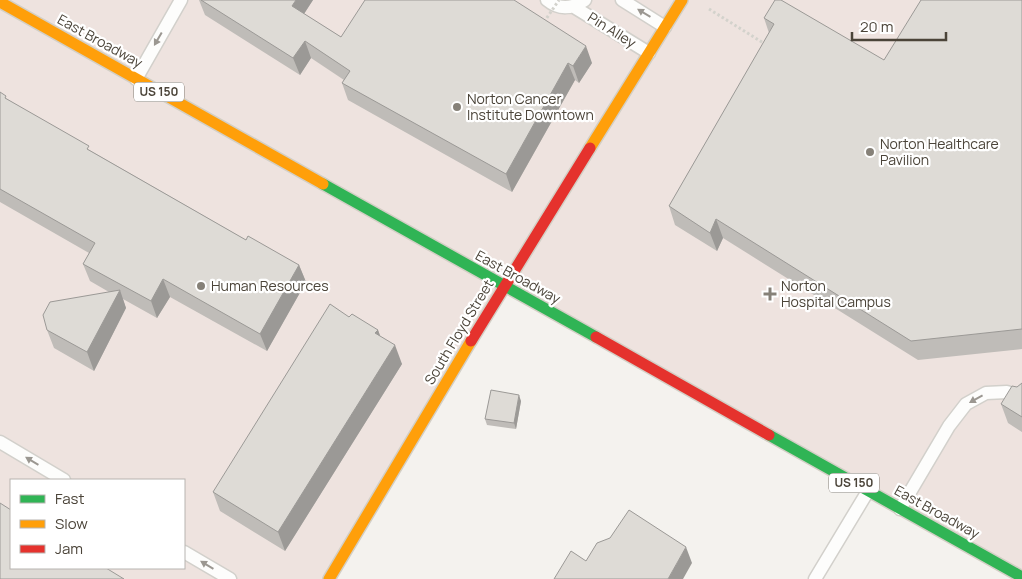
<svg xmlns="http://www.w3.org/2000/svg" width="1022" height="579" font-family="Manrope,sans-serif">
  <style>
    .medical { fill: #eee3df; fill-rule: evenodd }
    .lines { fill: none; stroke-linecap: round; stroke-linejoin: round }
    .lane-casing { stroke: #d2d0cb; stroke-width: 15 }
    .fast-casing { stroke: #d3cfc5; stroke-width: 14 }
    .slow-casing { stroke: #d3cfc5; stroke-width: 14 }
    .jam-casing { stroke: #d3cfc5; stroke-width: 14 }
    .path { stroke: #d3d2cc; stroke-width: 3; stroke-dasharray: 2.5 2.5; stroke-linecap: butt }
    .lane { stroke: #fdfdfc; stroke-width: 12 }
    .fast { stroke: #30b455; stroke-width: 11 }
    .slow { stroke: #ff9f0a; stroke-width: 11 }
    .jam { stroke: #e5322d; stroke-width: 11 }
    .path-bridge { stroke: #d3d2cc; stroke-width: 3; stroke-dasharray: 2.5 2.5; stroke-linecap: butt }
    .wall { fill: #bfbcb8 }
    .shaded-wall { fill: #9b9996 }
    .building { fill: #dedbd6; stroke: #9b9996 }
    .oneway { fill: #9b9791 }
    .poi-dot { fill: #868178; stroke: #fff; stroke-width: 2 }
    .labels { text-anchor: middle; stroke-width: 4.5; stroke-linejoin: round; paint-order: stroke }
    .shield { fill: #fff; stroke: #817c74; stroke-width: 1 }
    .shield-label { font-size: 12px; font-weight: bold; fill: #4b4439 }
    .street-label { font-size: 14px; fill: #4b4439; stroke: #fff }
    .poi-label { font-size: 14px; fill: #4b4439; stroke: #fff; text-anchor: start }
  </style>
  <rect width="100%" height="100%" fill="#f4f2ee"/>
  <path class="medical" d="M0 0H1022V577L504 286 329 579H0ZM11 480H184V568H11Z"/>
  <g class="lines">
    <defs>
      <path id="lane" d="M547 0C559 10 572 9 585 0
        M622 0 665 27
        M574 7 649 53
        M136 79 181 0
        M0 442 64 480
        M900 509 949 426 966 404 986 393 1007 392 1022 398
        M184 552 230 579
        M815 579 868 491"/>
      <path id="fast" d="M323 184 596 337
        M769 435 1022 577"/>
      <path id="slow" d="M0 2 323 184
        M590 148 682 0
        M329 579 471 341"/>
      <path id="jam" d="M596 337 769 435
        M471 341 590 148"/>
    </defs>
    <use href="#lane" class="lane-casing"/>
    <use href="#fast" class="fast-casing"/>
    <use href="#slow" class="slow-casing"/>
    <use href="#jam" class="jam-casing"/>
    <path class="path" d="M709 9 765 44"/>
    <use href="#lane" class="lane"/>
    <use href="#fast" class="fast"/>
    <use href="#slow" class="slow"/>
    <use href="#jam" class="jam"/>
    <path class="path-bridge" d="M544 22 559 0"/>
  </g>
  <path class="wall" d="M199 0H313L304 14 341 37 592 63 579 83 575 80 512 192 348 100 342 83 344 80 311 58 300 75 205 15Z
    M1022 0V349L918 360 723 238 717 251 675 225 669 206 769 33 764 18 884 60Z
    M0 92 7 99 91 151 246 240 299 265 306 282 267 351 170 297 157 318 123 299 126 308 94 371 54 348 47 330 109 292 90 281 83 264 89 253 0 202Z
    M349 317 378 330 380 336 402 364 285 551 220 511 213 492Z
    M1022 383V432L1008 423 1001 404 1017 387Z
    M521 401 516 429 487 425 485 419Z"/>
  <path class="shaded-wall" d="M296 0H313L298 23 292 6Z
    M305 41 311 58 300 75 293 58Z
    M586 46 592 63 579 83 573 66Z
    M568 63 575 80 512 192 506 174Z
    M716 219 723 238 717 251 710 233Z
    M299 265 306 282 267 351 260 334Z
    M163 279 170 297 157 318 151 301Z
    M120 290 126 308 94 371 87 352Z
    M378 330 385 349 375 333Z
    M395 345 402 364 285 551 278 532Z
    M519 395 521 401 516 429 514 423Z
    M686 547 692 563 683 579H668Z"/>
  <path class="building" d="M201 0H296L292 6 341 37 365 0H514L586 46 573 66 568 63 506 174 342 83 350 71 305 41 293 58Z
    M775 0H781L884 60 921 0H1022V329L911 341 716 219 710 233 669 206 774 24 764 18Z
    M0 92 6 96 5 98 89 146 87 149 246 240 248 236 299 265 260 334 163 279 151 301 83 264 95 243 0 189Z
    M120 290 87 352 47 330 43 315 50 302Z
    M330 304 349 317 352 314 378 330 375 333 395 345 278 532 213 492Z
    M1022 383V417L1001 404 1012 386 1017 387Z
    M491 390 519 395 514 423 485 419Z
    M0 503 11 510V568H106L124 579H0Z
    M629 510 686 547 668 579H554L571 551 586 561 597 543 610 538Z"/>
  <defs><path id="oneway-solid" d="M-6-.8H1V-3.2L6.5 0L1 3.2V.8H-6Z" transform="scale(1.25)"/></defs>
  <g class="oneway">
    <use href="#oneway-solid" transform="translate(644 13) rotate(-149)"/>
    <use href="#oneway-solid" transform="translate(158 39) rotate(120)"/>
    <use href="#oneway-solid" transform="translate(976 399) rotate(151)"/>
    <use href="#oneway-solid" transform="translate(32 461) rotate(-149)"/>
    <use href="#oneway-solid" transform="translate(207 565) rotate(-149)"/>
  </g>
  <g class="poi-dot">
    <circle cx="457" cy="107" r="5"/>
    <circle cx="870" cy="152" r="5"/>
    <circle cx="201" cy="286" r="5"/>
    <path d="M767.5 286.5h5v5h5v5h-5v5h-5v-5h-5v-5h5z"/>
  </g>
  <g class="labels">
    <g class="shield">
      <rect x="134" y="82.5" width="50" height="19" rx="4"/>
      <rect x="829" y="473.5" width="50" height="19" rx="4"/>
    </g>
    <g class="shield-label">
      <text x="159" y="96">US 150</text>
      <text x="854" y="487">US 150</text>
    </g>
    <g class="street-label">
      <text transform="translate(612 30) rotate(32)" y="5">Pin Alley</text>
      <text transform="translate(100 41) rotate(29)" y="5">East Broadway</text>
      <text transform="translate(518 277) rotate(29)" y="5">East Broadway</text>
      <text transform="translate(459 332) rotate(-59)" y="5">South Floyd Street</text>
      <text transform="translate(937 512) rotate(29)" y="5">East Broadway</text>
    </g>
    <g class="poi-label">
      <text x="467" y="104">Norton Cancer<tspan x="467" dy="16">Institute Downtown</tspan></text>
      <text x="880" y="149">Norton Healthcare<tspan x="880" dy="16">Pavilion</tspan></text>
      <text x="211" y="291">Human Resources</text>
      <text x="781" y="291">Norton<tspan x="781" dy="16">Hospital Campus</tspan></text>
    </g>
  </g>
  <rect x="10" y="479" width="175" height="90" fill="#ffffff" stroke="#b7b4b0"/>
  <rect x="20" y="495" width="25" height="8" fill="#30b455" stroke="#b7b4b0"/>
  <text x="55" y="504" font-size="15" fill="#4b4439">Fast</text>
  <rect x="20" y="520" width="25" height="8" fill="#ff9f0a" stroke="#b7b4b0"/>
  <text x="55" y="529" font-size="15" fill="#4b4439">Slow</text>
  <rect x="20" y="545" width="25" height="8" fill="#e5322d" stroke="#b7b4b0"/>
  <text x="55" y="554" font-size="15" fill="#4b4439">Jam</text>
  <path d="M852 32v8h94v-8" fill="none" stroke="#4b4439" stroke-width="2.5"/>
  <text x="860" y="32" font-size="15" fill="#4b4439" stroke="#ffffff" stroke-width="4" paint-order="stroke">20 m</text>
</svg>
